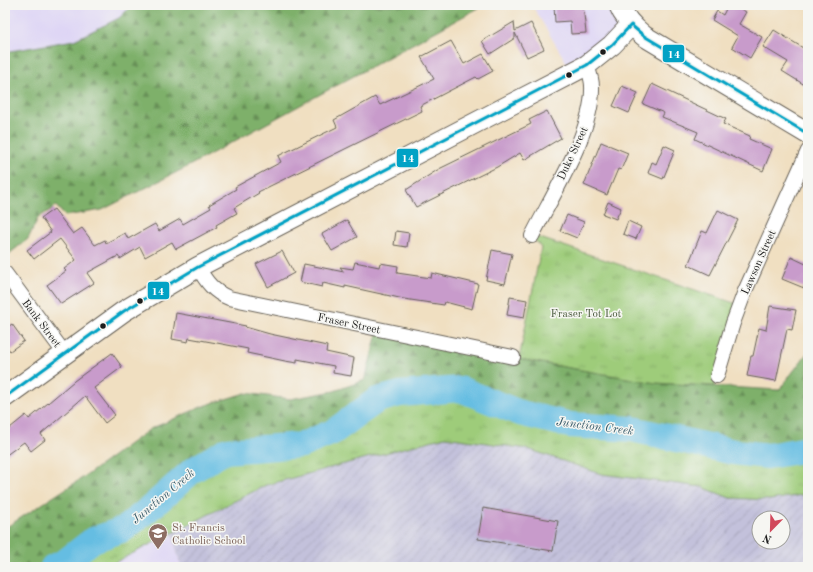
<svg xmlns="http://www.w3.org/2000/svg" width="813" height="572" font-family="'Old Standard TT',serif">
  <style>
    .built { fill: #ded5f5 }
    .industrial { fill: url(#industrial-furrows); fill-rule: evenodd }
    .forest { fill: url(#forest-firs); stroke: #4d6643 }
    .park { fill: url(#park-tufts); stroke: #5d744b }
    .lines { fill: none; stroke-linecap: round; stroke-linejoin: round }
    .river { stroke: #65bde2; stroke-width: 26 }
    .building { fill: #c89bcb }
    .street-casing { stroke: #666056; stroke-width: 16 }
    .secondary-casing { stroke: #666056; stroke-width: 22 }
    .street { stroke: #fff; stroke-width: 14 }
    .secondary { stroke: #fff; stroke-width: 20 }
    .bus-1-casing { stroke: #f6f6f2; stroke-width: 6 }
    .bus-1 { stroke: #01a2c5; stroke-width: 3 }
    .bus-dot { fill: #1c1c1c; stroke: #f6f6f2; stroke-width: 1.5 }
    .labels { text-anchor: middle; stroke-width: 3; stroke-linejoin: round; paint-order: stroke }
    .street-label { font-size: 11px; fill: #1c1c1c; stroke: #f6f6f2 }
    .park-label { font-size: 11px; fill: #4a5a3d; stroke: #f6f6f2 }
    .education-label { font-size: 11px; fill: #785e54; stroke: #f6f6f2; text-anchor: start }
    .water-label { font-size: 12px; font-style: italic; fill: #395c6b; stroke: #f6f6f2 }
    .line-badge { stroke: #f6f6f2; stroke-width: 1.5 }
    .badge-label { font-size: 11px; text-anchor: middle; font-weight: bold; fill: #fff }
  </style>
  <defs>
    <pattern id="industrial-furrows" width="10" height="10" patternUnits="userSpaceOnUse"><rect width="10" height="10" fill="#c3c1db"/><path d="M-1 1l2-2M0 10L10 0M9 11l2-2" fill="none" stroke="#a7a5bb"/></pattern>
    <pattern id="forest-firs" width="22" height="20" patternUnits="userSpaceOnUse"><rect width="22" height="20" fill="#7eb06a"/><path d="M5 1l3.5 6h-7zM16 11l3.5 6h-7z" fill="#668e56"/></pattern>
    <pattern id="park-tufts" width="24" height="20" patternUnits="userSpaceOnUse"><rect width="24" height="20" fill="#9ecc7a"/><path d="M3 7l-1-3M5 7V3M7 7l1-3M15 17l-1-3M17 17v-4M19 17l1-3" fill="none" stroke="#88af69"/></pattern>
  </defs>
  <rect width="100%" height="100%" fill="#f6f6f2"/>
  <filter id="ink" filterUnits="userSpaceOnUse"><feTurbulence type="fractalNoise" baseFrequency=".025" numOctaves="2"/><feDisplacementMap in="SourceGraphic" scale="8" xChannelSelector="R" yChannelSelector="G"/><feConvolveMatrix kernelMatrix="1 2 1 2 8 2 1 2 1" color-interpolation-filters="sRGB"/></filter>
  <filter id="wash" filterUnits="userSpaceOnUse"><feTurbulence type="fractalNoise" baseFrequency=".012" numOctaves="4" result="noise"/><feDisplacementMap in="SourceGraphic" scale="16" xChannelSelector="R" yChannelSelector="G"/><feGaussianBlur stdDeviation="0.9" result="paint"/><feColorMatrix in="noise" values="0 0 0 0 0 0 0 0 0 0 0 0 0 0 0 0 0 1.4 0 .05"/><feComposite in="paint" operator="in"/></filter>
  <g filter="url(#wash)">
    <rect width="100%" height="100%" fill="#f0dfc1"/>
    <path class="built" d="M5 5H132L119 18 74 40 5 52Z
      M532 5H617L630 25 572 72Z
      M172 533 181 567H106Z"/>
    <path class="industrial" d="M445 437 528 449 601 474 702 487 730 498 770 500 808 494V567H181L172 533 266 485ZM759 518H783V542H759Z"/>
    <path class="forest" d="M132 5H484L185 168 102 210 65 216 56 206 38 218 28 239 5 257V52L74 40 119 18Z
      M378 330 513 358 656 383 779 390 808 352V450L768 457 734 453 632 430 569 426 519 414 486 400 435 391 400 395 377 401 333 433 302 446 240 451 193 471 156 505 124 530 93 541 67 562 56 567H5V528L87 475 150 429 206 405 245 393 290 399 334 391 365 380Z"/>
    <path class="park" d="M531 235 740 305 715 386 656 383 519 359 541 248Z
      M460 390 519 414 569 426 632 430 734 453 768 457 808 450V494L770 500 730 498 702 487 601 474 528 449 445 437 266 485 106 567H56L67 562 93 541 124 530 156 505 193 471 226 452 302 446 333 433 377 401 400 395Z"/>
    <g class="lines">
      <path class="river" d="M53 567 66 561 93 540 124 529 155 504 193 470 225 451 302 445 333 432 377 400 400 394 460 389 520 413 570 425 632 429 734 452 768 456 808 449"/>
    </g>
    <g id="blocks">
      <path class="building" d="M554 5H583L586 33 571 34 570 21 555 22Z
        M728 5H734L746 12 739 24 762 37 750 58 732 47 738 36 712 20 717 11 723 15Z
        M514 22 515 31 531 23 544 49 527 57 515 33V38L490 54 482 41Z
        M774 30 808 51V87L782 71 788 62 763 47Z
        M451 41 464 64 483 54 493 71 478 79 476 77 420 106 422 111 258 192 259 193 234 208 237 213 216 225 217 227 176 249 172 242 145 257 140 247 120 259 118 256 87 273 94 283 61 304 47 285 66 271 64 269 76 260 60 239 34 259 27 250 51 232 41 218 54 209 73 234 82 228 95 245 105 240 106 243 125 233 128 239 155 224 159 231 180 219 183 224 211 208 209 205 236 189 235 187 281 162 278 156 337 127 334 120 375 97 380 105 434 79 421 57Z
        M652 84 726 119 723 124 750 136 749 139 772 149 763 171 695 139 698 132 662 117 664 113 643 104Z
        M622 86 638 93 629 113 613 106Z
        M547 111 561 138 524 160 520 153 497 167 416 207 406 190 439 169 531 124 529 120Z
        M601 142 628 153 621 170 618 169 607 195 584 185Z
        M664 145 675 150 663 179 648 173 652 162 656 164Z
        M608 202 621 208 616 219 603 214Z
        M718 210 738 220 710 275 688 265 702 231 707 233Z
        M567 215 584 222 577 238 560 231Z
        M347 220 357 237 332 251 322 234Z
        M628 221 641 227 636 239 623 234Z
        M396 231 409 233 407 247 394 245Z
        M492 250 512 254 505 284 486 280Z
        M282 251 294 273 268 287 256 264Z
        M791 257 808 265V280L804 288 782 279Z
        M355 262 379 267 380 263 398 266 397 273 431 278 432 273 478 284 472 309 445 302 444 305 404 299 345 286V288L323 283 322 287 300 282 304 264 344 272 340 267 353 269Z
        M510 297 527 300 524 318 507 315Z
        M770 306 796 310 792 330 787 329 776 381 747 376 751 356H753L759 328 766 330Z
        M176 313 246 326 245 327 270 334 327 346 326 352 354 358 351 376 333 373 334 366 297 359V363L285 361 247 353 248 349 217 343 189 338 188 342 172 339Z
        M12 324 24 341 10 351 5 344V329Z
        M112 353 122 367 94 388 115 415 105 423 85 396 41 434 45 440 31 451 24 442 5 456V432L26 415 29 419 74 381Z
        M483 508 558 521 553 551 478 539Z"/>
    </g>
  </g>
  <g filter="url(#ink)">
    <use href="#blocks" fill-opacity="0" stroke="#666056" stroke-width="1"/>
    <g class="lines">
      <defs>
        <path id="street" d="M532 236C552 196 594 130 592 86 592 79 589 72 587 65
          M198 267C206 282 214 292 229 298L513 357
          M5 273 65 354
          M717 376 733 323 745 291 808 151"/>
        <path id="secondary" d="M619 5C624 18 633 27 644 36L808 134
          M5 397 124 311 198 267 587 65 612 45 631 25"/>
      </defs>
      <use href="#street" class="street-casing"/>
      <use href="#secondary" class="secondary-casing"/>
      <use href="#street" class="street"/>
      <use href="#secondary" class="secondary"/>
      <defs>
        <path id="bus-1" d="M5 397 124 311 198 267 587 65 612 45 631 25 644 36 808 134"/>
      </defs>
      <use href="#bus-1" class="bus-1-casing"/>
      <use href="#bus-1" class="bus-1"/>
    </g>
  </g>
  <defs>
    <symbol id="school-pin" viewBox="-11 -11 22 30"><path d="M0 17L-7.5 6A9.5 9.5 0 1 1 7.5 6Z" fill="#8d6e63" stroke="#f6f6f2"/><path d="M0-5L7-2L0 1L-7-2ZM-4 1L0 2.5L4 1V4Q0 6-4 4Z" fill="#fff"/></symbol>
  </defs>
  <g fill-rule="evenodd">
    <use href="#school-pin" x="147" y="522" width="22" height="30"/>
  </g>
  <g class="bus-dot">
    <circle cx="603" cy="52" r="3.5"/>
    <circle cx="569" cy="75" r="3.5"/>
    <circle cx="140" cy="301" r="3.5"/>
    <circle cx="103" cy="326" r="3.5"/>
  </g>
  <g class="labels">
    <g class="street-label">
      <text transform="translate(572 153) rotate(-65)" y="4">Duke Street</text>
      <text transform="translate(758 262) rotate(-66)" y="4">Lawson Street</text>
      <text transform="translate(42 323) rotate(53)" y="4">Bank Street</text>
      <text transform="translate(349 323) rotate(12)" y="4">Fraser Street</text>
    </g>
    <g class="park-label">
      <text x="586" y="317">Fraser Tot Lot</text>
    </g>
    <g class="education-label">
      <text x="172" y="531">St. Francis<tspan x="172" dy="13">Catholic School</tspan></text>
    </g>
    <g class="water-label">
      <text transform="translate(595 426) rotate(7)" y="4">Junction Creek</text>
      <text transform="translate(163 496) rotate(-40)" y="4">Junction Creek</text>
    </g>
  </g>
  <g class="line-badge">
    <rect x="662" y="44" width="23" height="19" rx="4" fill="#01a2c5"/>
    <rect x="396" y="148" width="23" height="20" rx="4" fill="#01a2c5"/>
    <rect x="147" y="281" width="23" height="19" rx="4" fill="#01a2c5"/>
  </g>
  <g class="badge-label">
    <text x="674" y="58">14</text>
    <text x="408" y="162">14</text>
    <text x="158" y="295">14</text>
  </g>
  <rect width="813" height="572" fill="none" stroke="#f6f6f2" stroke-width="20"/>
  <g transform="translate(771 530) rotate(203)"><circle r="19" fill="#f6f6f2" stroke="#9f9f9c"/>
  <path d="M0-3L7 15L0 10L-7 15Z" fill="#d1495b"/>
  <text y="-6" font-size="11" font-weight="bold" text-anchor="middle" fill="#1c1c1c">N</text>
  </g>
</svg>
